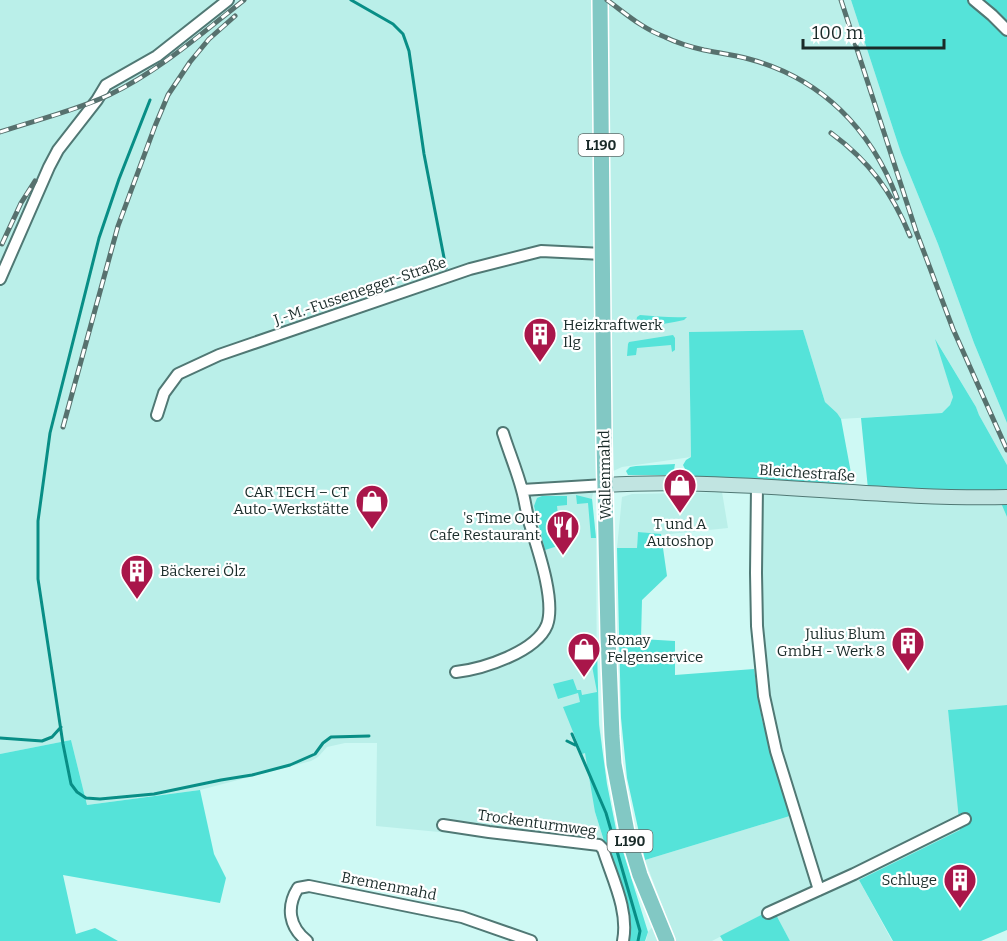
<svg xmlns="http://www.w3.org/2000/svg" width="1007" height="941" font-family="Bitter,serif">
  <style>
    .built { fill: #baefe9 }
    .green { fill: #55e3d9 }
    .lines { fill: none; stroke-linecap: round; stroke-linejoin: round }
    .stream { stroke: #088e86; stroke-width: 3 }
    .street-casing { stroke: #507874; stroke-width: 14 }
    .secondary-casing { stroke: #507874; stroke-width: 16 }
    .primary-casing { stroke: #fff; stroke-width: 18 }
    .street { stroke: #fff; stroke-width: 10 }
    .secondary { stroke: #c1e4e1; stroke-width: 14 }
    .primary { stroke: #82c8c4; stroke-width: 15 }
    .rail-casing { stroke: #57716e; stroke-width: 5 }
    .rail { stroke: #fff; stroke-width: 3; stroke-dasharray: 9; stroke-linecap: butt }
    .labels { text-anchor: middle; stroke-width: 4.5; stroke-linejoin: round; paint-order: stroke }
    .shield { fill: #fff; stroke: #5f6b69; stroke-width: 1.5 }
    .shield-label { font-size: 14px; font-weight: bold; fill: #1a2b29 }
    .street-label { font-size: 15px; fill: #1a2b29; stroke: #fff }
    .poi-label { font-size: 15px; fill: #1a2b29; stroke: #fff; text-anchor: end }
  </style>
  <rect width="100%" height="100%" fill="#cef9f4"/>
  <path class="built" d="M0 0H851L901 153 938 244 974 343 1007 423V465L979 415 976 407 937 342 953 397 950 405 942 413 840 419 837 413 825 402 803 330 689 332 691 457 622 467 596 479 592 498 596 538 597 700 602 746 595 812 606 848 376 826 377 743H345L327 747 318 757 311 761 200 790 87 805 71 740 0 754Z
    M752 479 843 485 868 489 998 496 1007 517V705L948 710 961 830 859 880 892 941H790L773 909 712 941H646L648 932 665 913 645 860 793 815 762 720 754 669Z
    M722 492 728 528 660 535 638 532 637 548H617L622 497 632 494Z"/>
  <path class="green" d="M851 0H1007V423L974 343 938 244 901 153Z
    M640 315C656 316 670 318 687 317L684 320C668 323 652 328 636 323L637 317Z
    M803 330 825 402 837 413 841 419 851 473 849 481 843 485 696 476 687 473 683 465 686 460 691 457 689 332Z
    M673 335 675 338V350L672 352 671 345 637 348 636 355 627 356 628 344 629 342Z
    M935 339 976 407 979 415 1007 465V517L998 496 868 489 861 418 942 413 950 405 953 397Z
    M675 464 674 470 667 475H628L626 471 630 467 636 466Z
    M576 495 592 499 596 538H591L588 503 577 504Z
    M542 496H567V505L557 506 561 545 545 550 534 506 537 498Z
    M638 532 661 534 667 576 642 600 641 639 675 641V675L754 669 762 720 793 815 645 860 627 778 621 718 617 548H637Z
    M597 648 599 725 607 784 616 829 648 932 645 941H628L627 915 595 812 585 753 582 754 563 707 580 702 578 693 558 699 553 684 573 679 577 690H581L582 695 597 692 589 650Z
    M1007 705V930L981 941H893L859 880 960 830 948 710Z
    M71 740 87 805 200 790 214 854 226 878 220 903 63 875 76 934 95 928 118 941H0V754Z
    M773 909 790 941H723L720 936Z"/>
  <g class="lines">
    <path class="stream" d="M351 0 393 24 403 34 409 51 424 154 446 268
      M150 100 119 179 99 238 50 433 38 521V579L63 744 71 784 77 792 86 798 100 799 154 794 221 780 252 775 290 765 315 754 323 743 331 737 369 736
      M572 734 606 813 640 931 638 941
      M0 738 42 741 52 737 61 727
      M567 741 575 745"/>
    <defs>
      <path id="street" d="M974 0 992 15 1007 30
        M0 279 49 167 58 150 97 100 106 85 157 56 228 0
        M157 415 164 393 178 374 219 355 470 269 541 251 603 254
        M757 486 756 573 757 626 764 696 776 751 819 890
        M522 490 605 485
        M456 672C483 669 536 652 547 625 556 600 537 547 529 521 526 511 525 500 522 490 517 471 509 452 503 433
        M443 825 489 832 599 845 603 849C612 878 629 910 623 941
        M768 913 854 874 965 819
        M307 941C289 927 286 907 298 888L309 886 462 917 531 941"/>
      <path id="secondary" d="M605 485C740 477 873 500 1007 497"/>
      <path id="primary" d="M600 0 604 439 608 636 612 736 614 764 627 832 640 875 667 941"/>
    </defs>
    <use href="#street" class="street-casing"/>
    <use href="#secondary" class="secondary-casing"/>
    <use href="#primary" class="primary-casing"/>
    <use href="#street" class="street"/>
    <use href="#secondary" class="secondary"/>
    <use href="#primary" class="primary"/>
    <defs>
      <path id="rail" d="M607 0C625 13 643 29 665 37 677 43 691 47 704 50 719 53 734 55 749 59 821 78 871 129 897 198
        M841 0 916 231 953 329 1007 450
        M0 132C36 120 74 111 109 95 159 71 201 34 244 0
        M831 133C869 161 892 192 910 236
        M2 244 21 203 35 181
        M63 427 118 226 155 126 168 95 190 62 209 39 235 16"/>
    </defs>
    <use href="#rail" class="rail-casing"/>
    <use href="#rail" class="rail"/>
  </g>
  <defs>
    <symbol id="building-pin" viewBox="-11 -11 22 30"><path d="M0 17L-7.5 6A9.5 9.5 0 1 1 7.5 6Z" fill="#a9164a" stroke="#fff"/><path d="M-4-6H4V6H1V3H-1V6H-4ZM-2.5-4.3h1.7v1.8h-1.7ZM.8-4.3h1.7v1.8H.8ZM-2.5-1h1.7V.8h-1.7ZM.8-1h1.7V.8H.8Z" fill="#fff"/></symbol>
    <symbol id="shop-pin" viewBox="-11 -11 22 30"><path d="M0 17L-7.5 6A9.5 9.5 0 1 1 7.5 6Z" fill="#a9164a" stroke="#fff"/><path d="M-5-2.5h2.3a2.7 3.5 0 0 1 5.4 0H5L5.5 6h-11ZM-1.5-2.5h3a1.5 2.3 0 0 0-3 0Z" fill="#fff"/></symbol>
    <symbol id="restaurant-pin" viewBox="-11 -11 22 30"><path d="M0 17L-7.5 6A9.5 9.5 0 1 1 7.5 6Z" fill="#a9164a" stroke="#fff"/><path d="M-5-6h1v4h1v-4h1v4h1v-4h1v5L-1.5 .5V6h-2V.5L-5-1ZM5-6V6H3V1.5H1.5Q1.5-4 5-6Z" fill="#fff"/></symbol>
  </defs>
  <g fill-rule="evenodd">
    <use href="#building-pin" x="521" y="315" width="38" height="52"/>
    <use href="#shop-pin" x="661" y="466" width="38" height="52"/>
    <use href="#shop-pin" x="353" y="482" width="38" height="52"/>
    <use href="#restaurant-pin" x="544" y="508" width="38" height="52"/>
    <use href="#building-pin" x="118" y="552" width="38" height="52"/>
    <use href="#building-pin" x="889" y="624" width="38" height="52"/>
    <use href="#shop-pin" x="565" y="630" width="38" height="52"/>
    <use href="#building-pin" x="941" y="861" width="38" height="52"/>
  </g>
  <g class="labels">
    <g class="shield">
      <rect x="578.5" y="134" width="45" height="22" rx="4.5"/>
      <rect x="607.5" y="830" width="45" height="22" rx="4.5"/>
    </g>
    <g class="shield-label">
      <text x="601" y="150">L190</text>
      <text x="630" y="846">L190</text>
    </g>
    <g class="street-label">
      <text transform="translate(360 291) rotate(-19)" y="5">J.-M.-Fussenegger-Straße</text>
      <text transform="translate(807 473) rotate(4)" y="5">Bleichestraße</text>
      <text transform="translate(605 475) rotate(-91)" y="5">Wallenmahd</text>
      <text transform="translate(537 823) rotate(8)" y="5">Trockenturmweg</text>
      <text transform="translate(389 886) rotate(11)" y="5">Bremenmahd</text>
    </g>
    <g class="poi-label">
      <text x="563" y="330" text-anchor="start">Heizkraftwerk<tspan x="563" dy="17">Ilg</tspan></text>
      <text x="349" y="497">CAR TECH – CT<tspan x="349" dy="17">Auto-Werkstätte</tspan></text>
      <text x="540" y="523">'s Time Out<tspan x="540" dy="17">Cafe Restaurant</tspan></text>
      <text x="680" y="529" text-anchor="middle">T und A<tspan x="680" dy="17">Autoshop</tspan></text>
      <text x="160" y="576" text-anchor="start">Bäckerei Ölz</text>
      <text x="885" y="639">Julius Blum<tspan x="885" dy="17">GmbH - Werk 8</tspan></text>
      <text x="607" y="645" text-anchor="start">Ronay<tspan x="607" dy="17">Felgenservice</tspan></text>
      <text x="937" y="885">Schluge</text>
    </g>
  </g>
  <path d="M803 39v9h141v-9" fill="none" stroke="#1a2b29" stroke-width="3"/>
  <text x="812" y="39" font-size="18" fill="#1a2b29" stroke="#ffffff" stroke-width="4.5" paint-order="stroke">100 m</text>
</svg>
